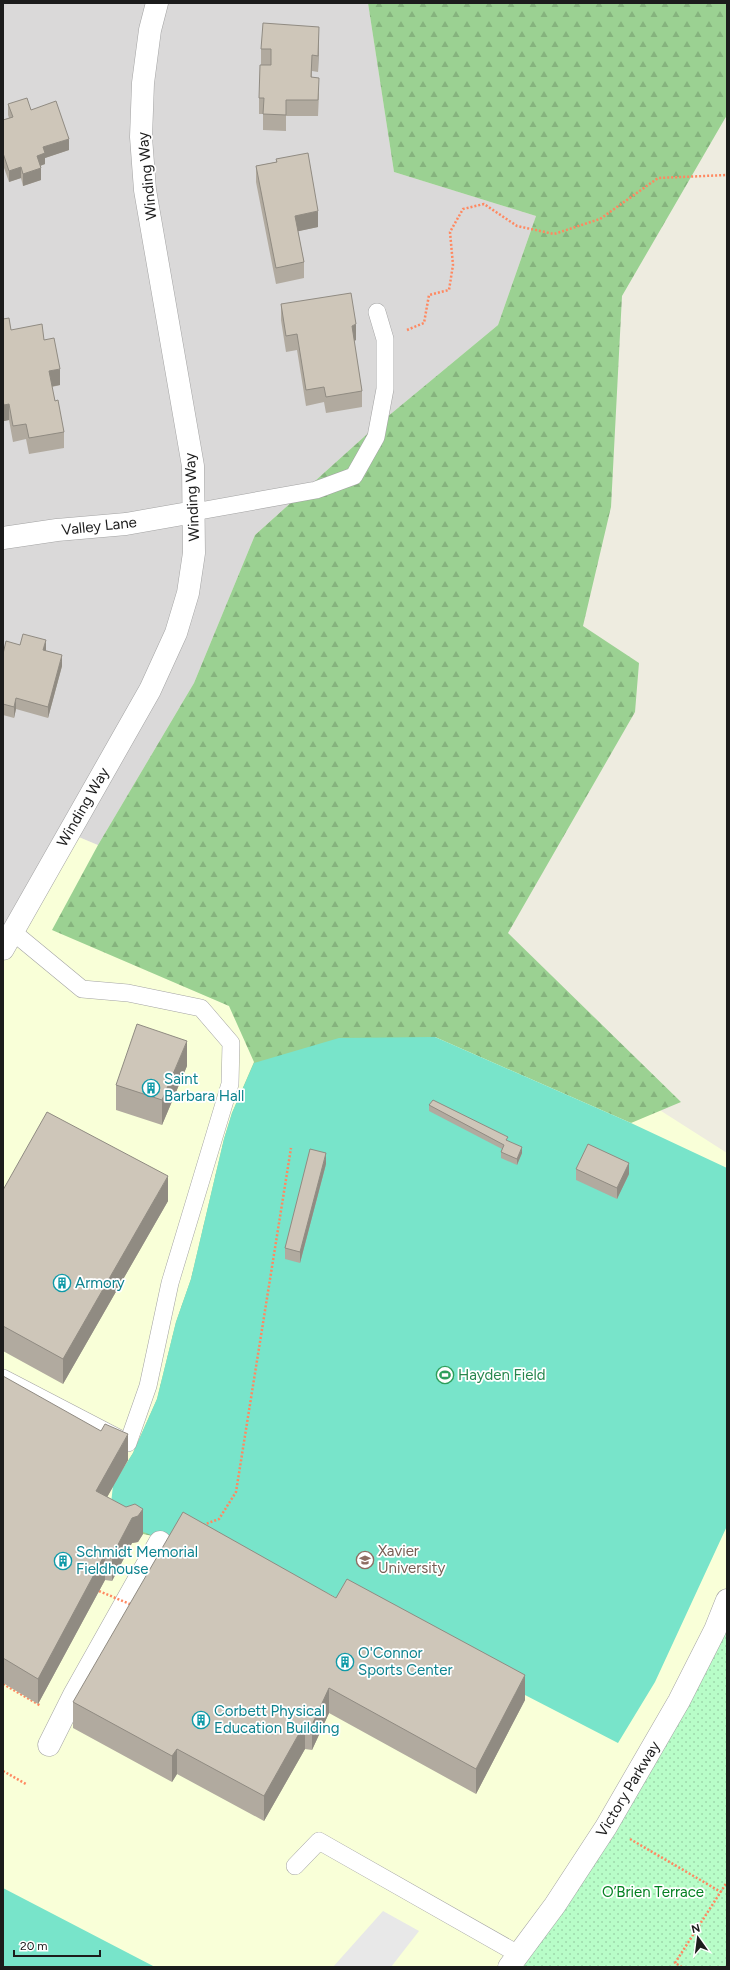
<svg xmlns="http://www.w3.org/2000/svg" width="730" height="1970" font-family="Figtree,sans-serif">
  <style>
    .residential { fill: #dad9d9 }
    .education { fill: #f9ffd8 }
    .forest { fill: url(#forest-firs) }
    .park { fill: url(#park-dots) }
    .pitch { fill: #78e4ca }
    .parking { fill: #e8e8e8 }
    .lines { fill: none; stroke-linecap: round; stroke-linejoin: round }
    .service-casing { stroke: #a3a3a3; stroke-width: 18 }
    .pedestrian-casing { stroke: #a3a3a3; stroke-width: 23 }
    .minor-casing { stroke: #a3a3a3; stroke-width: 23 }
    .tertiary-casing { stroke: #a3a3a3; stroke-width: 23 }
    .path { stroke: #ff8860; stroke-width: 2.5; stroke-dasharray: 2 2; stroke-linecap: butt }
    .service { stroke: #fff; stroke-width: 17 }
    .pedestrian { stroke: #fff; stroke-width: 22 }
    .minor { stroke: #fff; stroke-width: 22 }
    .tertiary { stroke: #fff; stroke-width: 22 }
    .path-bridge { stroke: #ff8860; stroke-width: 2.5; stroke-dasharray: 2 2; stroke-linecap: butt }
    .wall { fill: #b1aa9f }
    .shaded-wall { fill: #908b82 }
    .building { fill: #cec6b9; stroke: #908b82 }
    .labels { text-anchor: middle; stroke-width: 3.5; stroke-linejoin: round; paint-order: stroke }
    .street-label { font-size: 15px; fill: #1c1c1c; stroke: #fff }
    .culture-label { font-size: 15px; fill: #0d838f; stroke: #fff; text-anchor: start }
    .leisure-label { font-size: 15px; fill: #27864d; stroke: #fff; text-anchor: start }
    .education-label { font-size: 15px; fill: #785e54; stroke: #fff; text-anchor: start }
    .park-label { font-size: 15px; fill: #048021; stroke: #fff }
  </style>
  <defs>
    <pattern id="forest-firs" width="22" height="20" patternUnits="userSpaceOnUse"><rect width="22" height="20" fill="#9bd192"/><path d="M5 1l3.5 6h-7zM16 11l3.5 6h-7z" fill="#85b37d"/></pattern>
    <pattern id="park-dots" width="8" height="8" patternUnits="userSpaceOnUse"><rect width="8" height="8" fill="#b8fdc8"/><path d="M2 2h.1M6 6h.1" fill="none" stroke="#9ed8ab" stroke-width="1.8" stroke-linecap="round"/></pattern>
  </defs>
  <rect width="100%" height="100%" fill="#eeece0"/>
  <path class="residential" d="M3 3H368L394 172 536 216 498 325 375 427 255 535 194 683 98 845 69 833 3 949Z"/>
  <path class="education" d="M69 833 528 1026 727 1153V1967H3V949Z"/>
  <path class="forest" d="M368 3H727V115L622 296 611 507 583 626 639 663 635 712 508 933 681 1102 631 1123 435 1037 153 1536 143 1534 113 1485 133 1453 157 1399 176 1322 191 1279 224 1139 232 1113 254 1062 229 1006 52 930 98 845 194 683 255 535 375 427 498 325 536 216 394 172Z"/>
  <path class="park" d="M727 1600V1967H509L555 1905Z"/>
  <path class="pitch" d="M435 1037 631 1123 727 1168V1526L655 1682 618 1743 238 1547 153 1536 129 1526 111 1504 113 1485 133 1453 157 1399 176 1322 191 1279 224 1139 232 1113 254 1063 339 1038Z
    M3 1888 155 1967H3Z"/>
  <path class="parking" d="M383 1911 419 1931 391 1967H333Z"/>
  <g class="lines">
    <defs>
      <path id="service" d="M194 512 316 490 354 476 376 437 385 389V339L377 312
        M3 1378 128 1443 148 1386 170 1283 230 1084 231 1043 201 1008 128 993 82 989 13 932
        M295 1866 319 1841 518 1954"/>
      <path id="pedestrian" d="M49 1745 74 1695 160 1542"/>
      <path id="minor" d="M3 538 57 530 126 524 194 512
        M3 949 150 690 176 633 188 593 194 553 193 466 145 190 141 137 143 83 150 30 157 3"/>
      <path id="tertiary" d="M509 1967 555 1905 606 1827 679 1701 715 1630 727 1600"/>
    </defs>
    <use href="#service" class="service-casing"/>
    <use href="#pedestrian" class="pedestrian-casing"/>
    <use href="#minor" class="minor-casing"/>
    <use href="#tertiary" class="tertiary-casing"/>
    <path class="path" d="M407 330 424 323 429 295 449 290 453 265 450 232 463 209 484 204 517 226 554 234 600 219 658 178 727 175
      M203 1525 219 1519 236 1492 291 1148
      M3 1684 41 1706
      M3 1771 26 1784
      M630 1839 721 1892
      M682 1967 675 1963 727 1882"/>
    <use href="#service" class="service"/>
    <use href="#pedestrian" class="pedestrian"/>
    <use href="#minor" class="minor"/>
    <use href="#tertiary" class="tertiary"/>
    <path class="path-bridge" d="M99 1591 132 1605"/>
  </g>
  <path class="wall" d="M319 43 318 72 312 71V77L319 94 318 116H286V131L263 130V114H259V98L271 65H261V49Z
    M8 104 31 110 69 150 45 158V164L40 166 41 180 23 186 21 178 9 182 3 165V120L9 118 8 115Z
    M276 159 318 227 298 231 304 262V278L276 284 256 182V166L276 162Z
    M281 304 356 340 354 341 362 391V407L326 413 324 402 306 406 297 350 286 352 281 320Z
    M3 319 11 330 44 340 60 385 52 387 55 401 64 432V448L29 454 26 439 13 442 9 420 4 421 3 417Z
    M20 645 46 651 62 666 48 718 16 709 14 718 3 715V654Z
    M187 1066 162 1125 116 1110V1085Z
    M429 1105 508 1141 522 1153 517 1165 501 1158V1152L502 1149 429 1111Z
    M326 1164 300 1263 285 1259V1248Z
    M576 1169 629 1174 617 1199 576 1180Z
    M3 1190 168 1201 63 1384 3 1351Z
    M3 1376 128 1460 107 1497 143 1534 138 1542 132 1543 112 1581 105 1580 38 1704 3 1683Z
    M336 1598 525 1700 476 1794 329 1713 312 1750 305 1749 264 1821 177 1774 172 1782 73 1728V1702Z"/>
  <path class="shaded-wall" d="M319 27V43L318 72V56Z
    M69 139V150L45 158V164L37 167V156L43 147Z
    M21 167V178L9 182V171Z
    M41 168V180L23 186V174Z
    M318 211V227L295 232V216Z
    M356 324V340L352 342V326Z
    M60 369V385L49 387V371Z
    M9 404V420L4 421V405Z
    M46 640V651L43 650Z
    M62 655V666L48 718V707Z
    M16 698V709L14 718V707Z
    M187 1041V1066L162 1125V1100Z
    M522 1147V1153L517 1165V1159Z
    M326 1153V1164L300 1263V1252Z
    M629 1163V1174L617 1199V1188Z
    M168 1176V1201L63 1384V1359Z
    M128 1434V1460L96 1517V1491Z
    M143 1509V1534L138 1542 132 1543 112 1581V1556L132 1518Z
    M105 1554V1580L38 1704V1679Z
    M525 1675V1700L476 1794V1769Z
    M329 1688V1713L312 1750V1725Z
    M305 1723V1749L264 1821V1796Z
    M177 1749V1774L172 1782V1756Z"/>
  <path class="building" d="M263 23 319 27 318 56 312 55 311 77 319 78 318 100H286V115L263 114 264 98H259L260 65H271V49H261Z
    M27 98 31 110 56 101 69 139 43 147 45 153 37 156 41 168 23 174 21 167 9 171 3 153V120L13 117 8 104Z
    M308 153 318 211 295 216 304 262 276 268 256 166 277 162 276 159Z
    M351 293 356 324 352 326 362 391 326 397 324 387 306 390 297 334 286 336 281 304Z
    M9 318 11 330 42 324 44 340 54 338 60 369 49 371 55 401 58 400 64 432 29 438 26 424 13 426 9 404 4 405 3 401V319Z
    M23 634 46 640 43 650 62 655 48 707 16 698 14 707 3 704V654L6 641 20 645Z
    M137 1024 187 1041 162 1100 116 1085Z
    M433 1100 508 1137 506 1140 522 1147 517 1159 501 1152 504 1145 429 1105Z
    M47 1112 168 1176 63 1359 3 1326V1190Z
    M588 1144 629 1163 617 1188 576 1169Z
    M310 1149 326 1153 300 1252 285 1248Z
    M3 1376 101 1431 105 1424 128 1434 96 1491 126 1507 135 1504 143 1509 138 1516 132 1518 112 1556 105 1554 38 1679 3 1658Z
    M183 1512 336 1598 347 1579 525 1675 476 1769 329 1688 312 1725 305 1723 264 1796 177 1749 172 1756 73 1702Z"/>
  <defs>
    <symbol id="building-ring" viewBox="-11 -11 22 22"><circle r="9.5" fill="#fff" stroke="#0f9aa8" stroke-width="1.5"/><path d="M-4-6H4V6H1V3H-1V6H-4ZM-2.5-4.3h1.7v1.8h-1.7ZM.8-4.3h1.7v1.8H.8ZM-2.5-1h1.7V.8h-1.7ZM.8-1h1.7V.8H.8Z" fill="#0f9aa8"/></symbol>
    <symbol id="stadium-ring" viewBox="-11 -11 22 22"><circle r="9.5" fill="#fff" stroke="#2e9e5b" stroke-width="1.5"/><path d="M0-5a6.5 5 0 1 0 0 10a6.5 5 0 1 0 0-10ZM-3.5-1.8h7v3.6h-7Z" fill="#2e9e5b"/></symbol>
    <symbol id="university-ring" viewBox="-11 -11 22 22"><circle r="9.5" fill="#fff" stroke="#8d6e63" stroke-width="1.5"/><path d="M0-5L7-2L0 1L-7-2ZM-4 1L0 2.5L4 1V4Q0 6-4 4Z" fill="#8d6e63"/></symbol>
  </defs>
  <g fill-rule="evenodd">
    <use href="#building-ring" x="141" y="1078" width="20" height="20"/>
    <use href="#building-ring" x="52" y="1273" width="20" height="20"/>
    <use href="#stadium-ring" x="435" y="1365" width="20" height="20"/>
    <use href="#university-ring" x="355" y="1550" width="20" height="20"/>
    <use href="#building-ring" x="53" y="1551" width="20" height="20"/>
    <use href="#building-ring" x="335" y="1652" width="20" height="20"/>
    <use href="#building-ring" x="191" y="1710" width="20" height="20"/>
  </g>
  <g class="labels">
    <g class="street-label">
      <text transform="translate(147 176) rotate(-96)" y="5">Winding Way</text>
      <text transform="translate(192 497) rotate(-93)" y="5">Winding Way</text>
      <text transform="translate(99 526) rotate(-6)" y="5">Valley Lane</text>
      <text transform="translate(83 807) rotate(-60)" y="5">Winding Way</text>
      <text transform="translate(628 1789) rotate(-59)" y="5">Victory Parkway</text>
    </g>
    <g class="culture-label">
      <text x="164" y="1084">Saint<tspan x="164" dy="17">Barbara Hall</tspan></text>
      <text x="75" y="1288">Armory</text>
      <text x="76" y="1557">Schmidt Memorial<tspan x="76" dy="17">Fieldhouse</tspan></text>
      <text x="358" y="1658">O'Connor<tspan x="358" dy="17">Sports Center</tspan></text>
      <text x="214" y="1716">Corbett Physical<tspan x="214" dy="17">Education Building</tspan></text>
    </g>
    <g class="leisure-label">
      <text x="458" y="1380">Hayden Field</text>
    </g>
    <g class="education-label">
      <text x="378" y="1556">Xavier<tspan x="378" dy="17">University</tspan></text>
    </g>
    <g class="park-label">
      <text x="653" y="1897">O’Brien Terrace</text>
    </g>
  </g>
  <rect width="730" height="1970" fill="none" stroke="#1c1c1c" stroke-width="8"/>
  <g transform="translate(698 1938) rotate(346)" stroke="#ffffff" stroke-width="3" paint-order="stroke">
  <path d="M0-3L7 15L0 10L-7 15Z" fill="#1c1c1c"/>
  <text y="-6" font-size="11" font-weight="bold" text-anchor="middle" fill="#1c1c1c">N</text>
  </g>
  <path d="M14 1950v6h86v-6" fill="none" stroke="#1c1c1c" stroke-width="2"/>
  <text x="20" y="1950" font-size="12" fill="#1c1c1c" stroke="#ffffff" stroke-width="3" paint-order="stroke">20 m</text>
</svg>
